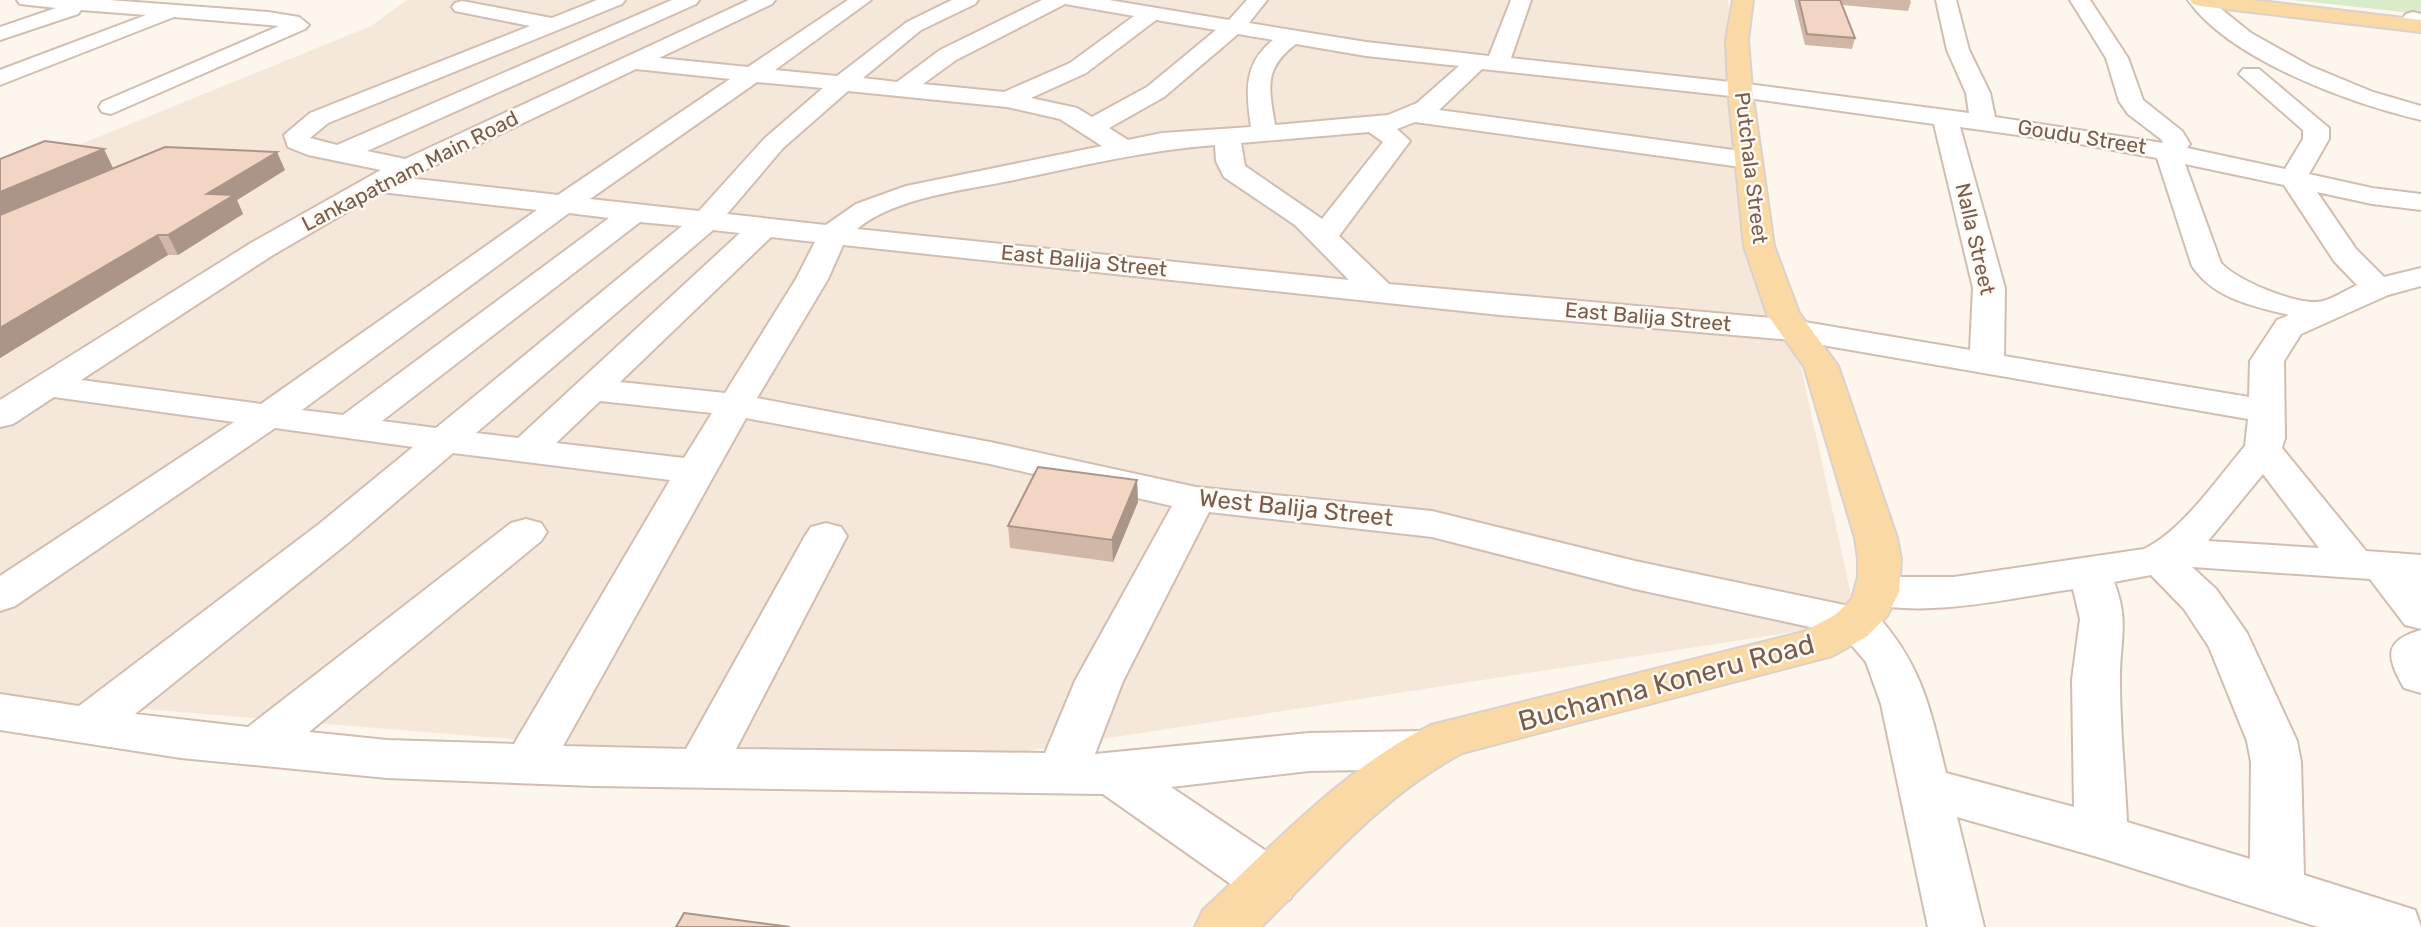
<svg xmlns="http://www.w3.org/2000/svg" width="2421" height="927" font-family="Rubik,sans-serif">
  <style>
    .residential { fill: #f5e8da }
    .green { fill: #d8ecc9 }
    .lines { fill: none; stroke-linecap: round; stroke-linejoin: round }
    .minor-casing { stroke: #d1beb0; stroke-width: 4 }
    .major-casing { stroke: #dad1cd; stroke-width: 4 }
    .minor { fill: #fff; fill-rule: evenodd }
    .major { fill: #fbd9a5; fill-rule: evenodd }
    .wall { fill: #d1b7a8 }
    .shaded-wall { fill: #aa9588 }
    .building { fill: #f3d5c3; stroke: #aa9588; stroke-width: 2 }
    .labels { text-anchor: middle; stroke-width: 5; stroke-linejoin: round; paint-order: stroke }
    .far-street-label { font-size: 21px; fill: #7a5c4d; stroke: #fffaf3 }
    .street-label { font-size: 24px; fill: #7a5c4d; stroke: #fffaf3 }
    .near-street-label { font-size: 28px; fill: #7a5c4d; stroke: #fffaf3 }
  </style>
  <rect width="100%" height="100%" fill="#fdf6ec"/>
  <path class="residential" d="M407 0H1728L1740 90 1857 622 896 771 0 697V177L371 26Z"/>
  <path class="green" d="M2293 0H2421V14Z"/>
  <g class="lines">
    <defs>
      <path id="minor" d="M17 0H109L268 12 299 17 309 25 305 29 111 114 102 112 99 107 102 102 279 26 174 17 0 85V70L146 15 81 10 78 14 0 40V27L56 8 20 4Z
        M597 0H625L622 4 328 123 310 138 337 145 672 0H699L696 4 367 151 405 159 749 0H775L772 4 659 58 748 67 848 0H871L775 70 837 76 907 22 952 0H978L975 4 921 30 863 78 897 82 940 50 1042 0H1109L1229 20 1247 0H1267L1249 23 1366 42 1489 56 1511 0H1531L1511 58 1740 83 1969 113 1966 93 1947 50 1936 0H1956L1969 50 1990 93 1995 117 2163 143 2162 140 2128 114 2119 101 2106 58 2070 0H2090L2128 58 2143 100 2182 131 2190 144 2187 148 2285 169 2303 139V130L2239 74 2243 69H2259L2329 128V139L2309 174 2372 188 2421 194V210L2372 204 2317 192 2356 249 2384 277 2421 268V286L2388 295 2301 334 2284 361 2285 438 2282 448 2366 551 2421 555V629L2405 625 2370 579 2192 567 2216 589 2247 633 2297 741 2301 762 2304 875 2415 910 2421 927H2318L2101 858 1957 817 1984 927H1928L1881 704 1866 662 1842 634 1635 589 1432 537 1209 512 1123 681 1095 754 1309 733 1421 731 1439 737 1446 750 1439 763 1421 769 1309 771 1171 787 1290 867 1299 883 1290 899 1271 906 1252 899 1103 794 595 786 387 778 181 758 0 730V694L79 706 319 524 413 447 275 428 15 606 0 611V576L234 422 54 397 13 424 0 427V400L251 243 381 170 308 155 288 147 284 135 310 113 530 26 455 11 452 7 455 3 462 1 552 18ZM1065 4 1134 16 1070 63 1004 92 923 84 956 60ZM1156 20 1216 30 1147 87 1092 117 1077 108 1031 98 1086 73ZM1238 34 1273 40C1243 64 1246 92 1251 127L1162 133 1128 140 1109 128 1164 97ZM1296 44 1366 56 1459 66 1417 103 1388 115 1275 125C1269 88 1263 69 1296 44ZM636 69 730 79 558 195 408 178ZM1482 69 1740 97 1934 124 1973 288 1970 350 1793 320 1389 284 1339 236 1410 141 1397 129 1415 122 1748 168 1757 166 1761 160 1757 154 1748 152 1439 110ZM757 82 823 88 765 138 699 211 590 199ZM848 91 1007 107 1060 119 1102 146 906 186 856 204 826 225 727 214 783 148ZM1960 127 2075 143 2157 158 2192 266C2214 299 2253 306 2289 315L2277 320 2250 361 2249 397 2004 356 2005 288ZM1369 132 1383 142 1322 219 1245 166 1241 143ZM1215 145 1216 161 1224 177 1295 225 1349 280 857 229C895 197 966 190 1014 180 1081 166 1147 150 1215 145ZM2185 164 2284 185 2334 261 2357 285C2346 290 2328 302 2317 302 2292 303 2238 281 2221 263ZM381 192 537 210 261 404 81 380 273 255ZM569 213 609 218 343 415 302 410ZM640 222 682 226 436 428 382 421ZM713 230 740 233 518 438 476 433ZM771 237 815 242 796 279 725 393 620 382ZM843 245 1500 315 1793 340 2248 419 2245 446C2217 479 2182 531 2144 549L1954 577H1879L1864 582 1857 592 1864 602C1924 619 2011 598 2073 589L2080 619 2072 680 2074 807 1946 773C1930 707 1921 662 1873 611L1635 561 1432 511 1196 487 990 442 757 398 828 279ZM600 401 712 413 684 458 556 443ZM746 418 990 464 1172 506 1075 681 1045 753 736 749 847 536 841 527 826 523 811 527 805 536 686 749 563 746ZM453 453 670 480 514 744 387 740 309 732 541 541 547 532 541 523 526 519 511 523 248 727 135 714 349 542ZM2263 474 2319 548 2208 541ZM2151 575 2184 609 2209 647 2247 741 2251 762 2250 859 2127 822C2125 776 2120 729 2120 682 2119 643 2130 622 2114 582Z
        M2188 0H2210L2251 33 2310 66 2373 92 2421 106V120C2352 104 2230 60 2188 0Z
        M2413 12 2421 14V31L2414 29 2403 18 2406 14Z
        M2421 630V693L2404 688C2387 658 2382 641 2421 630Z"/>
      <path id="major" d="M1733 0H1753L1748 40 1752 90 1774 246 1799 313 1838 366 1897 538 1901 559 1899 592 1887 616 1866 637 1832 656 1462 753C1382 796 1325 864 1261 927H1195L1203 910C1276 843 1341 770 1431 725L1803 632 1835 615 1852 599 1858 577V559L1855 538 1804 366 1767 314 1744 246 1728 90 1726 40Z
        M2190 0H2252L2421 20V32L2200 6 2193 4Z"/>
    </defs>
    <use href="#minor" class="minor-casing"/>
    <use href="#major" class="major-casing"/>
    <use href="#minor" class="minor"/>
    <use href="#major" class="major"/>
  </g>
  <path class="wall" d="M1794 0H1910L1911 2 1908 11 1842 5 1855 38 1852 49 1805 45Z
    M0 159 113 168 69 187 285 170 237 200 243 214 178 255H168L0 358Z
    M1137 480 1138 502 1113 562 1010 548 1008 526Z"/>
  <path class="shaded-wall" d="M104 149 113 168 0 216V192Z
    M277 152 285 170 237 200 243 214 178 255 168 235 207 194Z
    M158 235 168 255 0 358V328Z
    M1137 480 1138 502 1113 562 1112 540Z"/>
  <path class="building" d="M1799 0H1840L1855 38 1807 34Z
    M45 141 104 149 0 192V159Z
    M165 147 277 152 207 194 234 195 168 235H158L0 328V215Z
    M1038 467 1137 480 1112 540 1008 526Z
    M684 913 790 927H676Z"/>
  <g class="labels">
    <g class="far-street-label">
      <text transform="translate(2082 137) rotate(9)" y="7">Goudu Street</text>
      <text transform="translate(1751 168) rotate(83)" y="7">Putchala Street</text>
      <text transform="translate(410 171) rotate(-27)" y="7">Lankapatnam Main Road</text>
      <text transform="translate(1975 239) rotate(77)" y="7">Nalla Street</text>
      <text transform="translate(1084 261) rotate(6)" y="7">East Balija Street</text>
      <text transform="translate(1648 317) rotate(5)" y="7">East Balija Street</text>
    </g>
    <g class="street-label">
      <text transform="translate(1296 508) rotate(6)" y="8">West Balija Street</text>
    </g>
    <g class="near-street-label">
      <text transform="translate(1666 682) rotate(-15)" y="10">Buchanna Koneru Road</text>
    </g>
  </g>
</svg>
